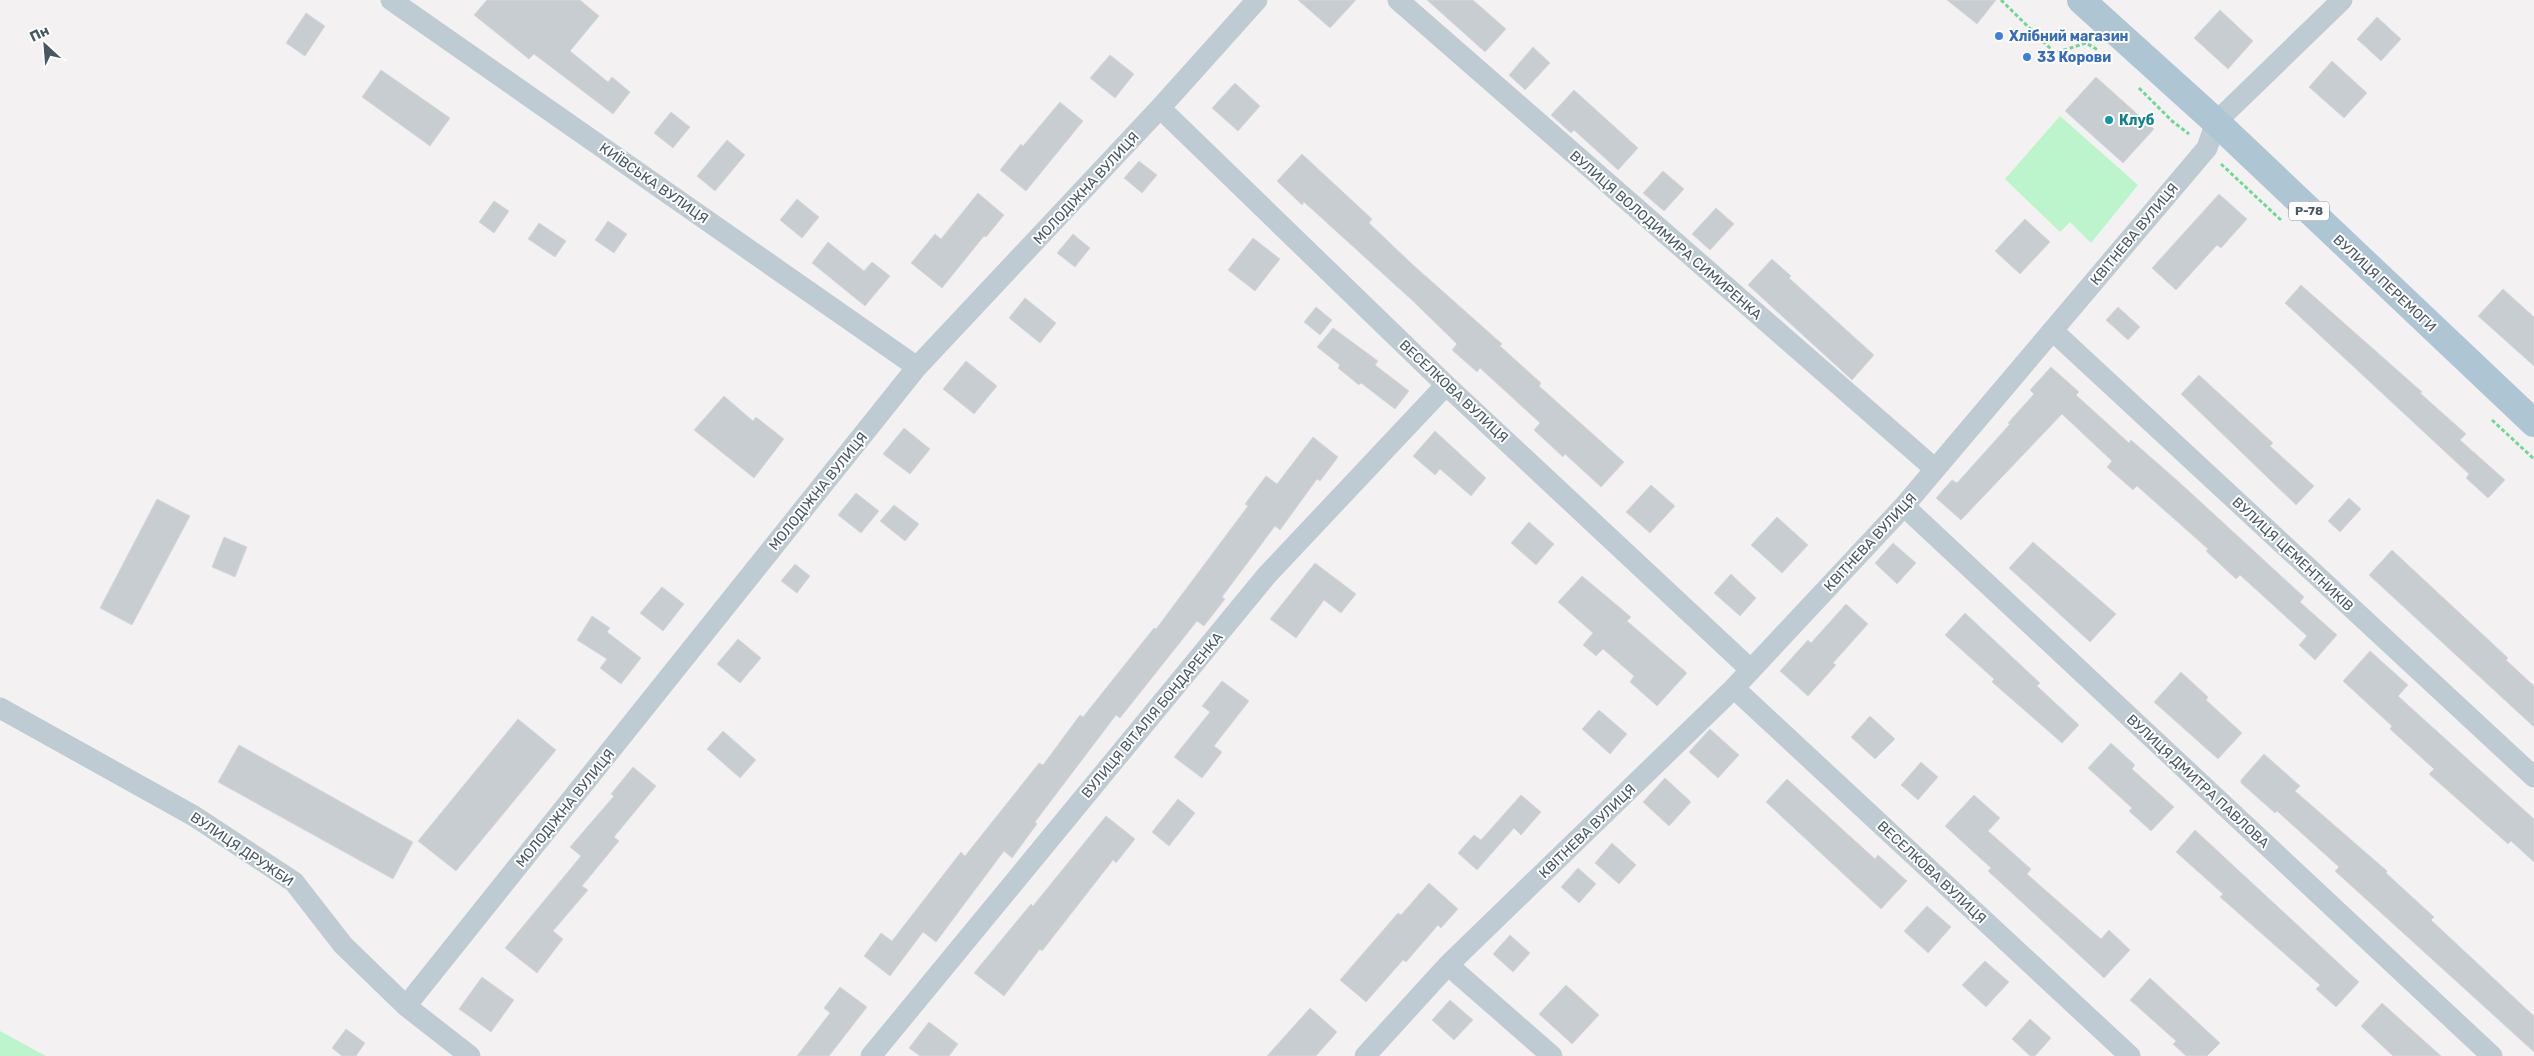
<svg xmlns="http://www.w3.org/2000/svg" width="2534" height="1056" font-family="Rubik,sans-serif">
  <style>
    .green { fill: #bcf5cb }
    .building { fill: #c8cdd2; stroke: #d5d8dd }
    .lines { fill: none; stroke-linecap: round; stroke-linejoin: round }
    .path { stroke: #6fd896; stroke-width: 3; stroke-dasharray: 4 2.5; stroke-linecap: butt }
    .minor { stroke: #becbd2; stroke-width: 21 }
    .primary { stroke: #aec6d3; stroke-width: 28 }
    .shop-dot { fill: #3f7fe0; stroke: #fff; stroke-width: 2 }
    .culture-dot { fill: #0f9aa8; stroke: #fff; stroke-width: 2 }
    .labels { text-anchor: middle; stroke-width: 4; stroke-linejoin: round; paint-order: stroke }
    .shield { fill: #fff; stroke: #7e8a91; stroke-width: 1 }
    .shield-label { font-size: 12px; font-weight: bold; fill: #475862 }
    .shop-label { font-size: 14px; font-weight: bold; fill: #366cbe; stroke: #fff; text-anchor: start }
    .culture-label { font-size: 14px; font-weight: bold; fill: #0d838f; stroke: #fff; text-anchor: start }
    .street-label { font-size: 14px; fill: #475862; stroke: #fff }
  </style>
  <rect width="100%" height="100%" fill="#f4f1f2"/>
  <path class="green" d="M2060 116 2138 185 2091 243 2070 222 2060 232 2005 179Z
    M0 1031 46 1056H0Z"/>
  <path class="building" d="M487 0H580L599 16 570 51 608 82 612 77 630 92 613 114 534 54 529 59 474 15Z
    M1298 0H1356L1330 28Z
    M1427 0H1473L1506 29 1485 52Z
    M1947 0H1996L1977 24Z
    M2220 10 2253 41 2228 69 2194 38Z
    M306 13 325 26 305 56 286 43Z
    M2377 17 2401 39 2381 61 2357 39Z
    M1533 47 1550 63 1525 90 1509 75Z
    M1110 55 1134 74 1115 98 1090 78Z
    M2332 61 2367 93 2344 118 2309 87Z
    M381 70 450 118 430 146 362 97Z
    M2096 77 2154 129 2123 163 2065 111Z
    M1235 83 1260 106 1238 131 1212 108Z
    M1574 90 1638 148 1618 170 1574 130 1571 133 1551 115Z
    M1060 102 1083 121 1026 191 1000 170 1021 144 1023 146Z
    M671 112 690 127 673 148 654 133Z
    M727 140 745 155 715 191 697 176Z
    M1302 154 1372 219 1369 223 1412 264 1502 344 1500 346 1541 383 1539 386 1624 462 1601 487 1565 454 1563 457 1534 430 1540 423 1480 368 1477 372 1452 350 1457 344 1414 302 1304 202 1302 205 1277 181Z
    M1139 161 1157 175 1142 193 1124 178Z
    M1663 171 1684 189 1664 211 1643 193Z
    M978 193 1004 215 986 237 984 236 942 288 911 263 935 234 941 239Z
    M2219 194 2247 219 2221 248 2217 245 2176 290 2152 268Z
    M797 199 819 217 802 238 780 220Z
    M494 201 509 211 494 233 479 222Z
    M1716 208 1734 224 1710 250 1692 234Z
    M2025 219 2050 242 2020 274 1995 251Z
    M608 221 627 234 614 253 595 240Z
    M539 223 566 241 555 257 528 239Z
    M1073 234 1090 248 1075 267 1057 253Z
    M1253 238 1280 259 1255 291 1228 270Z
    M828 242 864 271 872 262 890 276 865 306 812 263Z
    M1772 259 1791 276 1789 278 1874 355 1852 380 1748 285Z
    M2301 285 2422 392 2420 393 2466 434 2460 440 2505 480 2488 498 2466 478 2469 474 2285 303Z
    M2503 289 2534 317V366L2478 316Z
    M1025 298 1056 323 1040 343 1009 318Z
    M1316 307 1332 320 1320 335 1304 322Z
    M2118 307 2140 327 2128 340 2106 320Z
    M1333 328 1378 361 1375 365 1409 391 1395 409 1361 383 1359 385 1338 368 1340 365 1317 347Z
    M966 361 997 386 974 414 943 389Z
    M2051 367 2079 392 2076 395 2129 443 2131 440 2179 482 2304 597 2300 602 2337 635 2315 660 2299 645 2307 636 2240 575 2236 579 2206 551 2208 549 2137 486 2133 490 2107 467 2112 461 2062 414 1961 520 1936 498 1952 480 1957 483 2010 424 2008 423 2034 394 2030 390Z
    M2199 375 2273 443 2270 446 2314 486 2296 505 2181 394Z
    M724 396 753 421 756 417 784 439 754 478 694 430Z
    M904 428 930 449 910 474 883 454Z
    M1435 431 1486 478 1471 496 1440 469 1435 475 1413 456Z
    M1313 437 1338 457 1320 481 1317 479 1280 530 1275 526 1222 597 1225 599 1204 626 1197 621 1120 718 1116 715 1035 822 1037 824 1012 858 1004 851 936 942 923 932 890 976 864 956 881 933 892 941 961 852 965 856 1039 763 1043 765 1080 715 1083 717 1154 628 1156 629 1248 506 1245 504 1266 476 1277 484Z
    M1651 485 1675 506 1650 533 1626 512Z
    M856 493 879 511 861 533 838 515Z
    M2349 498 2361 509 2340 532 2328 521Z
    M157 499 190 516 132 625 100 608Z
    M894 505 919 524 905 541 880 521Z
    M1777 517 1808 545 1782 573 1751 545Z
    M1529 522 1554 544 1536 565 1511 543Z
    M224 537 247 547 235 577 212 567Z
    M2033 542 2116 614 2090 642 2009 568Z
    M1893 543 1916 563 1897 584 1875 563Z
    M2392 550 2508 658 2506 660 2534 686V727L2369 575Z
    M1315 563 1356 594 1341 613 1324 600 1296 638 1270 619Z
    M795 564 810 576 797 593 781 581Z
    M1731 574 1756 598 1740 616 1714 593Z
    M1582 576 1631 617 1627 621 1687 673 1657 706 1630 682 1634 676 1603 649 1596 656 1583 645 1593 633 1558 602Z
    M662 587 684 604 663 631 640 613Z
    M1846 604 1868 624 1833 663 1836 665 1808 696 1780 671 1808 640 1811 643Z
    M1965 613 2040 683 2037 686 2079 725 2062 743 1992 682 1994 679 1945 635Z
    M592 616 610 628 607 632 641 658 621 684 600 668 607 659 577 640Z
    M738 639 761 658 740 683 717 664Z
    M2370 651 2408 685 2398 696 2534 819V862L2511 841 2508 844 2429 774 2434 769 2390 729 2392 726 2343 681Z
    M2181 672 2208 697 2206 700 2242 733 2218 759 2154 702Z
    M1222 681 1249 701 1214 746 1222 752 1202 778 1174 757 1210 712 1202 706Z
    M1599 710 1627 734 1610 754 1582 729Z
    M1870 716 1895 739 1875 759 1851 737Z
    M518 719 556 750 456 871 418 841Z
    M1710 729 1739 755 1718 778 1689 752Z
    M723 731 756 760 740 778 707 749Z
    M2111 743 2135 765 2132 769 2174 807 2151 831 2129 811 2132 808 2088 768Z
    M239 745 413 842 393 879 218 782Z
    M2264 754 2300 786 2295 791 2387 871 2386 873 2434 917 2431 920 2534 1016V1052L2335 871 2339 867 2277 811 2275 813 2241 783V780Z
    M1921 762 1938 777 1918 800 1901 785Z
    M633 767 656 786 614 837 619 841 582 886 588 890 553 931 563 939 537 973 505 948 581 856 570 847 614 796 611 794Z
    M1665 778 1691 802 1669 826 1643 802Z
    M1787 779 1875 859 1878 855 1907 881 1881 909 1766 802Z
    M1521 795 1541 812 1521 835 1514 828 1477 870 1458 853 1474 835 1481 840Z
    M1974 795 2000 818 1988 831 2031 869 2027 874 2101 939 2109 930 2130 950 2104 978 1988 871 1991 868 1945 826Z
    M1178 799 1195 813 1169 846 1152 832Z
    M1106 816 1135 839 1116 863 1113 860 1042 951 1040 949 1004 996 974 973 1031 904 1033 906Z
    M2195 830 2359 982 2336 1007 2316 989 2320 985 2220 897 2223 894 2176 852Z
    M1612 843 1636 865 1619 884 1595 863Z
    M1578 868 1596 884 1579 903 1561 887Z
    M1429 883 1458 909 1441 928 1438 925 1406 962 1403 960 1366 1002 1340 980 1398 913 1401 915Z
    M1927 906 1951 927 1928 953 1904 931Z
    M1510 935 1530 953 1513 972 1493 954Z
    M1985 961 2009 982 1986 1007 1962 985Z
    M482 977 514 1000 491 1032 459 1009Z
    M2150 978 2220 1043 2207 1056H2186L2173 1044 2176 1041 2130 1000Z
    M1566 985 1599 1015 1572 1044 1539 1014Z
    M840 987 867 1007 829 1056H797L830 1013 824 1008Z
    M1450 1000 1473 1020 1454 1040 1432 1020Z
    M2382 1003 2441 1056H2393L2361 1026Z
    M1310 1008 1337 1032 1316 1056H1267Z
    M2030 1019 2051 1038 2035 1056H2030L2012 1039Z
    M929 1022 958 1044 949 1056H920L909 1048Z
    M346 1029 365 1043 356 1056H342L332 1048Z"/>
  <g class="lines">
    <path class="path" d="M2001 0 2055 53 2086 43 2098 50
      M2139 88 2172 121 2189 134
      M2221 164 2282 221
      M2492 420 2534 459"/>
    <path class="minor" d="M391 0 917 367
      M1398 0 1935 469
      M1160 108 1446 385 1751 670
      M2053 331 2534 777
      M1904 506 2492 1056
      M1734 688 2130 1056
      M0 708 194 816 294 882 343 945 406 1006 470 1056
      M1448 965 1552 1056
      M406 1006 917 367 1160 108 1257 0
      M871 1056 1267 575 1446 385
      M1365 1056 1448 965 1734 688 1904 506 2207 148 2216 122 2342 0"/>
    <path class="primary" d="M2081 0 2216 122 2534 423"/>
  </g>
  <g class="shop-dot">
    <circle cx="1999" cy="36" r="5"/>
    <circle cx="2027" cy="57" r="5"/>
  </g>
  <circle class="culture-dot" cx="2109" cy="120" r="5"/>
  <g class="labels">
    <rect class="shield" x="2289" y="201.5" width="40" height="19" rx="4"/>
    <g class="shield-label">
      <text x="2309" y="215">Р-78</text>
    </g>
    <g class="shop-label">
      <text x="2009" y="41">Хлібний магазин</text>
      <text x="2037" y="62">33 Корови</text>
    </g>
    <g class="culture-label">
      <text x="2119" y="125">Клуб</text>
    </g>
    <g class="street-label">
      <text transform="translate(654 183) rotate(35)" y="5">КИЇВСЬКА ВУЛИЦЯ</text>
      <text transform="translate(1086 188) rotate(-47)" y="5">МОЛОДІЖНА ВУЛИЦЯ</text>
      <text transform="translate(2134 234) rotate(-50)" y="5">КВІТНЕВА ВУЛИЦЯ</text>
      <text transform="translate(1666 235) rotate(41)" y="5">ВУЛИЦЯ ВОЛОДИМИРА СИМИРЕНКА</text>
      <text transform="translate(2385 283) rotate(43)" y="5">ВУЛИЦЯ ПЕРЕМОГИ</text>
      <text transform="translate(1454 391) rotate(43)" y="5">ВЕСЕЛКОВА ВУЛИЦЯ</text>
      <text transform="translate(818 491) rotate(-51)" y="5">МОЛОДІЖНА ВУЛИЦЯ</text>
      <text transform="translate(1870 542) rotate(-47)" y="5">КВІТНЕВА ВУЛИЦЯ</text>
      <text transform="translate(2293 554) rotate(43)" y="5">ВУЛИЦЯ ЦЕМЕНТНИКІВ</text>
      <text transform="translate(1152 715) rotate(-50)" y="5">ВУЛИЦЯ ВІТАЛІЯ БОНДАРЕНКА</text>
      <text transform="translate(2198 781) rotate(43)" y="5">ВУЛИЦЯ ДМИТРА ПАВЛОВА</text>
      <text transform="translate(565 808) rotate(-51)" y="5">МОЛОДІЖНА ВУЛИЦЯ</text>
      <text transform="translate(1587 831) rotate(-44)" y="5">КВІТНЕВА ВУЛИЦЯ</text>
      <text transform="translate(242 849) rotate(34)" y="5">ВУЛИЦЯ ДРУЖБИ</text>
      <text transform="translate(1932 872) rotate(43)" y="5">ВЕСЕЛКОВА ВУЛИЦЯ</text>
    </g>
  </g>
  <g transform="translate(45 45) rotate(334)" stroke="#ffffff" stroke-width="4" paint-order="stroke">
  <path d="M0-4L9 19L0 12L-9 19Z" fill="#475862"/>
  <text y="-8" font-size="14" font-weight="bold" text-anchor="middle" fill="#475862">Пн</text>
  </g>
</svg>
